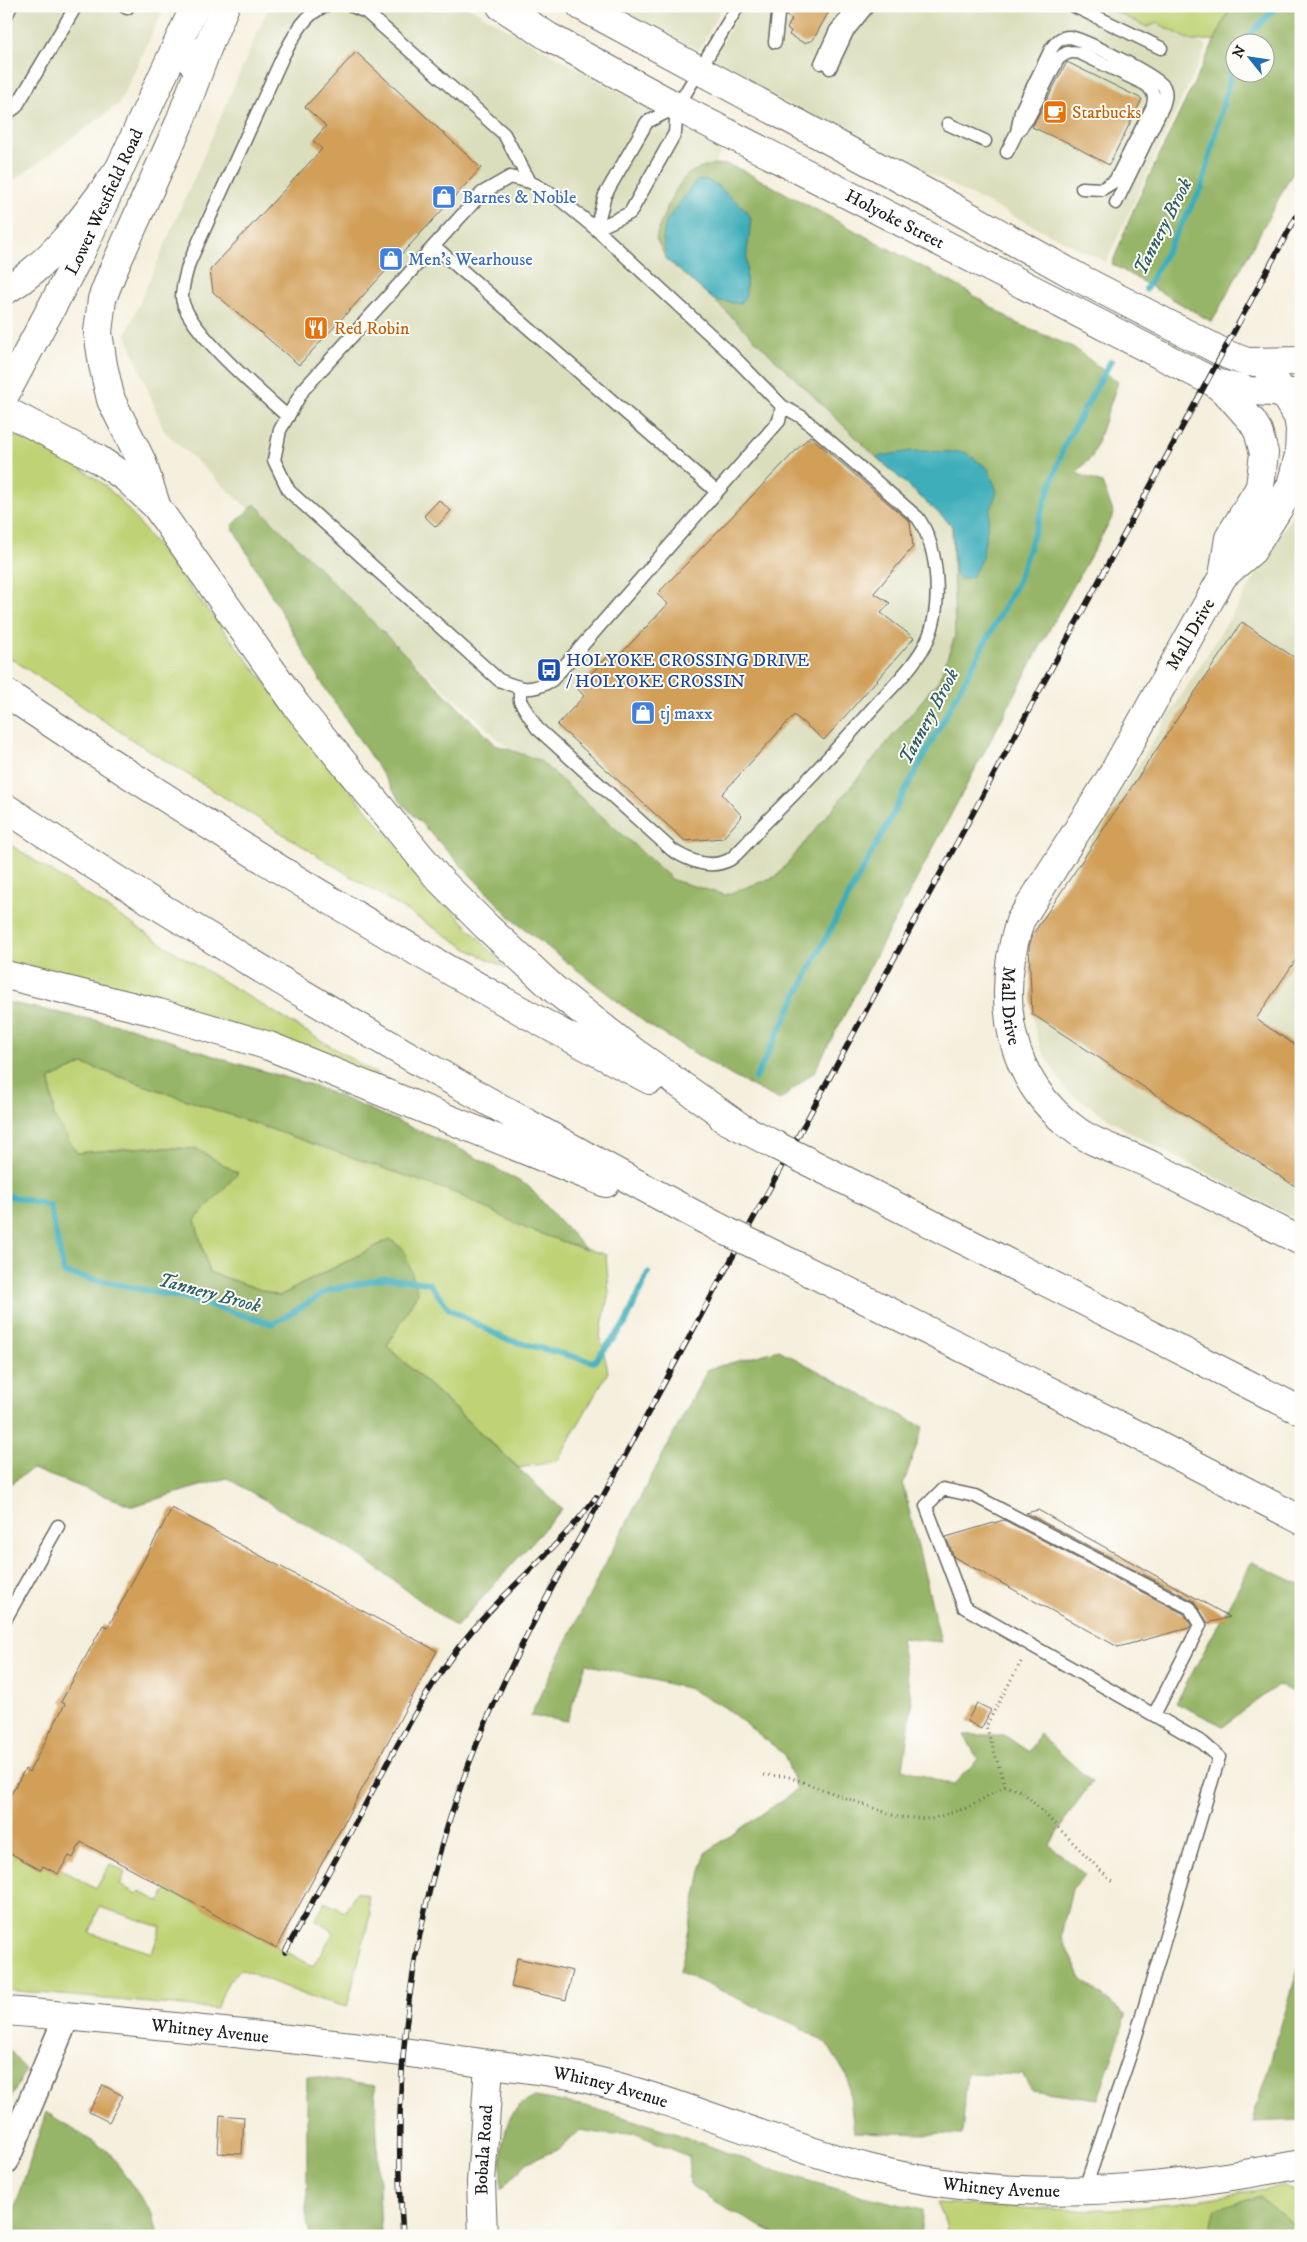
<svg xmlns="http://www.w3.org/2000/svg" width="1307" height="2242" font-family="'IM FELL DW Pica',serif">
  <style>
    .built { fill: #dbdebd }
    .green { fill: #bfd376; stroke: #6e7849; fill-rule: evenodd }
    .forest { fill: #97b567; stroke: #5a6842; fill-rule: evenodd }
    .water { fill: #3eadba; stroke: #2d646b }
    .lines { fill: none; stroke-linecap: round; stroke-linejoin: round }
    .stream { stroke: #3eadba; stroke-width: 6 }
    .building { fill: #d19f58 }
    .lane-casing { stroke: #686660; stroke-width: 15 }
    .street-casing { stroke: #686660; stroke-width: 28 }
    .secondary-casing { stroke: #686660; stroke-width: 30 }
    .highway-casing { stroke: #686660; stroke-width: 30 }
    .path { stroke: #686660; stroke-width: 3; stroke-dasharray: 1 4; stroke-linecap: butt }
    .lane { stroke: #fff; stroke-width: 12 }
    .street { stroke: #fff; stroke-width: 25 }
    .secondary { stroke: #fff; stroke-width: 28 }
    .highway { stroke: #fff; stroke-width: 28 }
    .rail-casing { stroke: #1c1c1c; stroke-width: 5.5 }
    .rail { stroke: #fdfcf7; stroke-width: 4; stroke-dasharray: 11; stroke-linecap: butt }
    .highway-bridge-casing { stroke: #686660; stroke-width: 30; stroke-linecap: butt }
    .highway-bridge { stroke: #fff; stroke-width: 28 }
    .labels { text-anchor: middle; stroke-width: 4; stroke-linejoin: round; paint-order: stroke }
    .food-label { font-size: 18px; fill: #c56008; stroke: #fdfcf7; text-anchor: start }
    .shop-label { font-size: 18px; fill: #366cbe; stroke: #fdfcf7; text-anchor: start }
    .street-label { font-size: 18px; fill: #1c1c1c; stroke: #fdfcf7 }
    .transit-label { font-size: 18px; fill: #164399; stroke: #fdfcf7; text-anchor: start }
    .water-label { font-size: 19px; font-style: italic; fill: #2b5d63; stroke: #fdfcf7 }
  </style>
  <rect width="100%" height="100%" fill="#fdfcf7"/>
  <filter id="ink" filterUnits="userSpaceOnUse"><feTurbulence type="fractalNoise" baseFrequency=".02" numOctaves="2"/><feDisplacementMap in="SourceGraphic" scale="10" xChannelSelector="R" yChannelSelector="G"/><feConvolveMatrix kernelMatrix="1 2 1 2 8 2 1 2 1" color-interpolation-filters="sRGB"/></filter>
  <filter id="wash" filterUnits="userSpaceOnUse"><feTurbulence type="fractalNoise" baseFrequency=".0096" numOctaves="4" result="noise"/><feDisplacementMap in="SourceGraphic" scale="20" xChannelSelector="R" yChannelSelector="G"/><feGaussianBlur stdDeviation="1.12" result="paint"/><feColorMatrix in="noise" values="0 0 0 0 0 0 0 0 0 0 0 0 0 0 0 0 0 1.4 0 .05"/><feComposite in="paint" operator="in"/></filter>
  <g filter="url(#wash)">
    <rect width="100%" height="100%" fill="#f5efdd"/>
    <path class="built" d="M6 6H165L119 104 6 186Z
      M269 6H467L722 150 674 236 975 516 959 673 722 945 164 431 126 334Z
      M606 6H723L699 50Z
      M742 6H1121L1207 46 1106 262 710 65Z
      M1301 499V1222L1132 1134 1067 1091 1040 1048 1032 1014 1029 940 1248 589Z"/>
    <path class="green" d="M1104 6H1231L1215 40 1192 41 1157 23 1147 27Z
      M11 436C31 436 86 470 103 484 113 492 122 503 130 512L364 807 454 912 506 968 471 951 137 743 6 655V444Z
      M6 842 175 952 388 1081 6 966Z
      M83 1064 458 1194 527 1229 606 1255 609 1293 600 1335 608 1372 557 1461 519 1468 387 1346 418 1292 390 1239 279 1296 209 1272 195 1220 237 1173 197 1149 147 1147 76 1153 54 1117 50 1079Z
      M6 1845 43 1866 61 1869 96 1889 110 1864 125 1872 120 1885 137 1894 140 1891 160 1902 167 1889 313 1966 334 1932 315 1920 325 1902 345 1912 356 1892 368 1895 370 1915 347 2007 310 1997 241 1969 228 1982 216 2009 6 1990ZM100 1907 161 1927 152 1953 90 1933 96 1914Z
      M1283 2186 1301 2196V2231L1288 2219 1211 2227 1195 2236H947L946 2225 938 2203C995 2207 1052 2211 1109 2209 1167 2207 1225 2195 1283 2186Z"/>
    <path class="forest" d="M1231 6H1301V157L1212 322 1112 264 1134 208ZM1234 42H1264V72H1234Z
      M714 164 729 165 744 171 962 288 1018 324 1073 347 1118 382 1092 457 1076 473 1102 483 1114 514 1055 619 814 1072 780 1100 734 1077 647 1024 514 921 401 802 321 682 232 526 255 504 496 745 539 760 673 880 725 895 777 876 939 680 955 636 952 525 876 457 714 300 666 259 656 238C662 217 671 194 685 177 692 170 705 167 714 164Z
      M6 1002 133 1028 225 1060 312 1085 388 1117 462 1150 528 1186 586 1250 527 1229 458 1194 83 1064 50 1079 54 1117 77 1153 147 1147 197 1149 238 1173 195 1220 209 1272 279 1296 390 1239 404 1250 418 1292 387 1346 562 1509 456 1627 362 1557 227 1478 133 1506 32 1469 6 1487Z
      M779 1350 923 1427 903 1485 941 1642 900 1638 912 1704 903 1769 953 1785 978 1759 964 1735H1004L1029 1752 1039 1734 1092 1782 1072 1809 1050 1845 1085 1875 1072 1889 1061 1935 1081 1979 1126 2016 1098 2099 1031 2090 1023 2075 967 2073 962 2135 854 2132 848 2078 827 2044 798 2026 680 1972 705 1853 797 1790 784 1754 724 1707 690 1689 586 1664 567 1721 530 1716 601 1572 708 1369Z
      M1252 1562 1301 1585V1696L1278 1685 1223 1726 1176 1703Z
      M1301 1960V2120L1252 2122Z
      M6 2045 26 2070 6 2107Z
      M307 2076 375 2086 381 2236H310L307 2220Z
      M535 2097 586 2106 672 2132 776 2171 851 2193 923 2210 920 2236H780L725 2208 690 2185 688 2156 634 2133 612 2135 579 2130 561 2148 528 2162 501 2189C500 2166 500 2125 518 2107 522 2103 530 2100 535 2097Z
      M46 2112 109 2152 153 2215 158 2236H6Z
      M1260 2195 1301 2231V2236H1195L1211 2227 1216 2209Z"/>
    <path class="water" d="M707 180 715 184 746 210 751 219 747 253 746 296 740 304 714 300 666 259 663 238 666 221 696 181Z
      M911 451 964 452 988 468 997 491 990 512 982 558 972 577 961 579 955 574 952 525 876 457Z"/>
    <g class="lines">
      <path class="stream" d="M1243 42 1277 6
        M1146 289 1202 187 1234 61
        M755 1079 821 947 1017 583 1065 444 1111 361
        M6 1195 50 1206 64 1273 192 1300 273 1324 329 1290 385 1278 429 1283 449 1309 505 1339 594 1362 625 1324 648 1273"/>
    </g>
    <g id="blocks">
      <path class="building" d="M787 6H832L813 40 804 43 789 35 791 31 787 29 792 19 786 16Z
        M356 52 481 168 299 365 213 292 210 270 322 149 313 141 326 126 305 107Z
        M1067 62 1142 99 1109 165 1059 138 1058 139 1032 127Z
        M810 436 910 522 913 547 874 593 890 603 881 613 914 638 824 740 794 715 722 794 742 816 723 838 685 841 557 725 584 696 577 688 609 655 615 660 668 604 657 594Z
        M439 500 451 511 436 527 424 516Z
        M1242 622 1301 662V952L1256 1019 1301 1049V1190L1032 1014 1029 947 1033 934Z
        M172 1508 437 1651 276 1948 81 1842 73 1858 69 1856 58 1874 43 1866 41 1870 6 1851V1803L25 1769 29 1772 65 1704 61 1702 103 1625 108 1627Z
        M1038 1510 1230 1617 1208 1623 1194 1601 1026 1513Z
        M1004 1520 1184 1614 1191 1625 1189 1628 1118 1647 954 1557 946 1537Z
        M977 1703 991 1710 981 1729 967 1721Z
        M517 1958 573 1971 566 2000 511 1987Z
        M103 2085 123 2096 109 2122 89 2112Z
        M220 2115 244 2117 242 2154 218 2153Z"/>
    </g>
  </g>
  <g filter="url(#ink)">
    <use href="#blocks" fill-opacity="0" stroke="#686660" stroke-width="1"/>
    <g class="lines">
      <defs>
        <path id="lane" d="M124 6 127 8 128 6
          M352 6 366 12 504 134 530 182
          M1074 6 1161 48
          M6 16 11 6
          M775 42 779 6
          M821 63 836 30 856 6
          M830 68 847 32 868 6
          M677 107 647 122 605 195 596 229 630 213 675 133 677 107 738 6
          M6 114 16 107 76 6
          M948 124 985 141
          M1018 131 1028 118 1058 59C1066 52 1071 51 1080 53L1145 84C1154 91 1156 97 1152 108L1115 181 1102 189 1082 188
          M1007 152 1017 132 1021 111 1051 49C1056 42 1060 37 1069 37 1082 38 1159 77 1164 87 1167 94 1165 100 1163 106L1116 203
          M510 177 530 182 556 196 596 229 730 353 782 406 779 421 552 680C530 693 521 689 499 680L289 491 274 460 280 430 303 390 482 193Z
          M434 246 717 492
          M288 417C264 395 183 327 182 297 182 286 186 274 189 263L283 56C293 38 304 14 325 6
          M520 688V701L537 728 672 850C688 860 709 870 729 860 738 855 755 833 763 825 801 788 837 749 872 709 890 689 912 669 925 645 943 611 940 550 918 518L802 417 782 406
          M6 1618 58 1526
          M1084 2191 1132 2049 1219 1757 1203 1743 964 1607 926 1506 943 1489 975 1496 1190 1608 1200 1625 1154 1715"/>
        <path id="street" d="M6 2161 67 2016"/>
        <g id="secondary">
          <path id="s1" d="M501 6 549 37 677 107 1215 383 1249 391 1294 393"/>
          <path d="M581 6 936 198 1083 280 1228 355 1247 362 1301 361"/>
          <path d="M191 61 208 46 225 6"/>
          <path id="s2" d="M1263 362 1298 417 1300 429 1299 455 1291 485 1283 501 1252 551 1223 576 1111 777 1020 921C995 999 1007 1081 1077 1131 1099 1147 1128 1153 1153 1166 1202 1191 1251 1216 1301 1241"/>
          <path d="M1216 384 1229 395 1252 421 1258 431 1264 453 1260 487 1229 538 1223 576"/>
          <path id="s3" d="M6 393 80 254 195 6"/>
          <path id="s4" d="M6 2011C85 2017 164 2026 243 2034 316 2042 388 2049 460 2060 501 2066 544 2069 584 2078 681 2101 772 2143 868 2168 1011 2205 1158 2192 1301 2164"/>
          <path id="s5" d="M483 2236 481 2182 489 2065"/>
        </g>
        <path id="highway" d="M6 290C55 261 87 213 120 168
          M6 411 98 459 126 478 156 506 296 705 439 879 487 927 554 989 634 1052 739 1126
          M156 505 142 462 111 400 103 365 98 332 102 299 112 273 179 124 208 46
          M6 693C213 832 428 965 650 1080
          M6 808C157 908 312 1001 470 1091 555 1139 641 1187 728 1232
          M6 975 159 1013 269 1046 606 1183
          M723 1118 775 1145
          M803 1159 1301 1411
          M755 1245 1132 1432 1301 1520"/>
      </defs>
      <use href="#lane" class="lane-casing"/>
      <use href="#street" class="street-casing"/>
      <use href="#secondary" class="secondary-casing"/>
      <use href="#highway" class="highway-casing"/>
      <path class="path" d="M764 1775 786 1776 898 1817 931 1819 967 1808 1005 1786 1022 1791 1114 1884
        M1005 1786 986 1726 1022 1660"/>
      <use href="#lane" class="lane"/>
      <use href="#street" class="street"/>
      <use href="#secondary" class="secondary"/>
      <use href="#highway" class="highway"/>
      <defs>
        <path id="rail" d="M285 1952C315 1897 345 1843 374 1788 400 1740 425 1692 458 1648 499 1594 555 1553 596 1497
          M403 2236C389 2046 418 1870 497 1697 531 1622 573 1550 613 1478 680 1352 749 1227 817 1101 978 803 1140 506 1301 208"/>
      </defs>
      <use href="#rail" class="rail-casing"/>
      <use href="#rail" class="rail"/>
      <defs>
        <path id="highway-bridge" d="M775 1145 803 1159
          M728 1232 755 1245"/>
      </defs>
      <use href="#highway-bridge" class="highway-bridge-casing"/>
      <use href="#highway-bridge" class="highway-bridge"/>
    </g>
  </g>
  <defs>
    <symbol id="cafe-square" viewBox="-11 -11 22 22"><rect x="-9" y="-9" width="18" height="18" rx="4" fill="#e8710a" stroke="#fdfcf7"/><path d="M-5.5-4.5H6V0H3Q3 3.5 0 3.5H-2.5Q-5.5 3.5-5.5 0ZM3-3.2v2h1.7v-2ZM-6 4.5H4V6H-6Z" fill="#fff"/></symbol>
    <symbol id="shop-square" viewBox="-11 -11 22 22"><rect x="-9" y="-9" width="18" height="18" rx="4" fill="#3f7fe0" stroke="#fdfcf7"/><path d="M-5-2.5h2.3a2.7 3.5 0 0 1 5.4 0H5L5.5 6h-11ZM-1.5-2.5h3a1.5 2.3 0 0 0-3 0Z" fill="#fff"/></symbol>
    <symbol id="restaurant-square" viewBox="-11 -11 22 22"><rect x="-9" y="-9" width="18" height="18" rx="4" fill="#e8710a" stroke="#fdfcf7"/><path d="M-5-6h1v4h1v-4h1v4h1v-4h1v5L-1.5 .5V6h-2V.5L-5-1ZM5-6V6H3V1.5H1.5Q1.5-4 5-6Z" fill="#fff"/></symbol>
    <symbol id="bus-square" viewBox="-11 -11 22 22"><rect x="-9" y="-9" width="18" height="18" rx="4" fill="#1a4fb4" stroke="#fdfcf7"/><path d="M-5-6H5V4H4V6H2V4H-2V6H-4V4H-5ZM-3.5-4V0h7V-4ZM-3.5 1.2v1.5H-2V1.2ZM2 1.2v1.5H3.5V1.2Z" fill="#fff"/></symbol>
  </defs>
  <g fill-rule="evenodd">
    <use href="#cafe-square" x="1041" y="98" width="28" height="28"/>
    <use href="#shop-square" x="430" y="183" width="28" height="28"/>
    <use href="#shop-square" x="377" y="245" width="28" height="28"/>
    <use href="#restaurant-square" x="302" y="314" width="28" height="28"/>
    <use href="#bus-square" x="535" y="656" width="28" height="28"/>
    <use href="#shop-square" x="629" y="699" width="28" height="28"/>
  </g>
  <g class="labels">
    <g class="food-label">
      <text x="1072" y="118">Starbucks</text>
      <text x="334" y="334">Red Robin</text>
    </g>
    <g class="shop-label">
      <text x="462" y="203">Barnes &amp; Noble</text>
      <text x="408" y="265">Men's Wearhouse</text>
      <text x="660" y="719">tj maxx</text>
    </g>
    <g class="street-label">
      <text dy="6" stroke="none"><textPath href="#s3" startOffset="215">Lower Westfield Road</textPath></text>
      <text dy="6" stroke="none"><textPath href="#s1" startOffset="448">Holyoke Street</textPath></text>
      <text transform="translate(1190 634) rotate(-60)" y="6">Mall Drive</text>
      <text dy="6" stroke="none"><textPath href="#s2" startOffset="736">Mall Drive</textPath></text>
      <text dy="6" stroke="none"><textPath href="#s4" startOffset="205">Whitney Avenue</textPath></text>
      <text dy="6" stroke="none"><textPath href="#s4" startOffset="610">Whitney Avenue</textPath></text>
      <text dy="6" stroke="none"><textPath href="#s5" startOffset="86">Bobala Road</textPath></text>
      <text dy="6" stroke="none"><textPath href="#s4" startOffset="1015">Whitney Avenue</textPath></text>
    </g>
    <g class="transit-label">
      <text x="566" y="666">HOLYOKE CROSSING DRIVE<tspan x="566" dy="21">/ HOLYOKE CROSSIN</tspan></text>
    </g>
    <g class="water-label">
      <text transform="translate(1162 226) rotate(-63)" y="7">Tannery Brook</text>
      <text transform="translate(928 716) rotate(-62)" y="7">Tannery Brook</text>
      <text transform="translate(210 1292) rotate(15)" y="7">Tannery Brook</text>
    </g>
  </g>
  <rect width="1307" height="2242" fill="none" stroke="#fdfcf7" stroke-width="25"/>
  <g transform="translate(1250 58) rotate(300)"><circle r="24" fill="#fdfcf7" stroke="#a3a29f"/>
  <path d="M0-4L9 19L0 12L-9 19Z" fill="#1f6fb2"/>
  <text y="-8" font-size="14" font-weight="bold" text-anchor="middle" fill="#1c1c1c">N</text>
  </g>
</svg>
